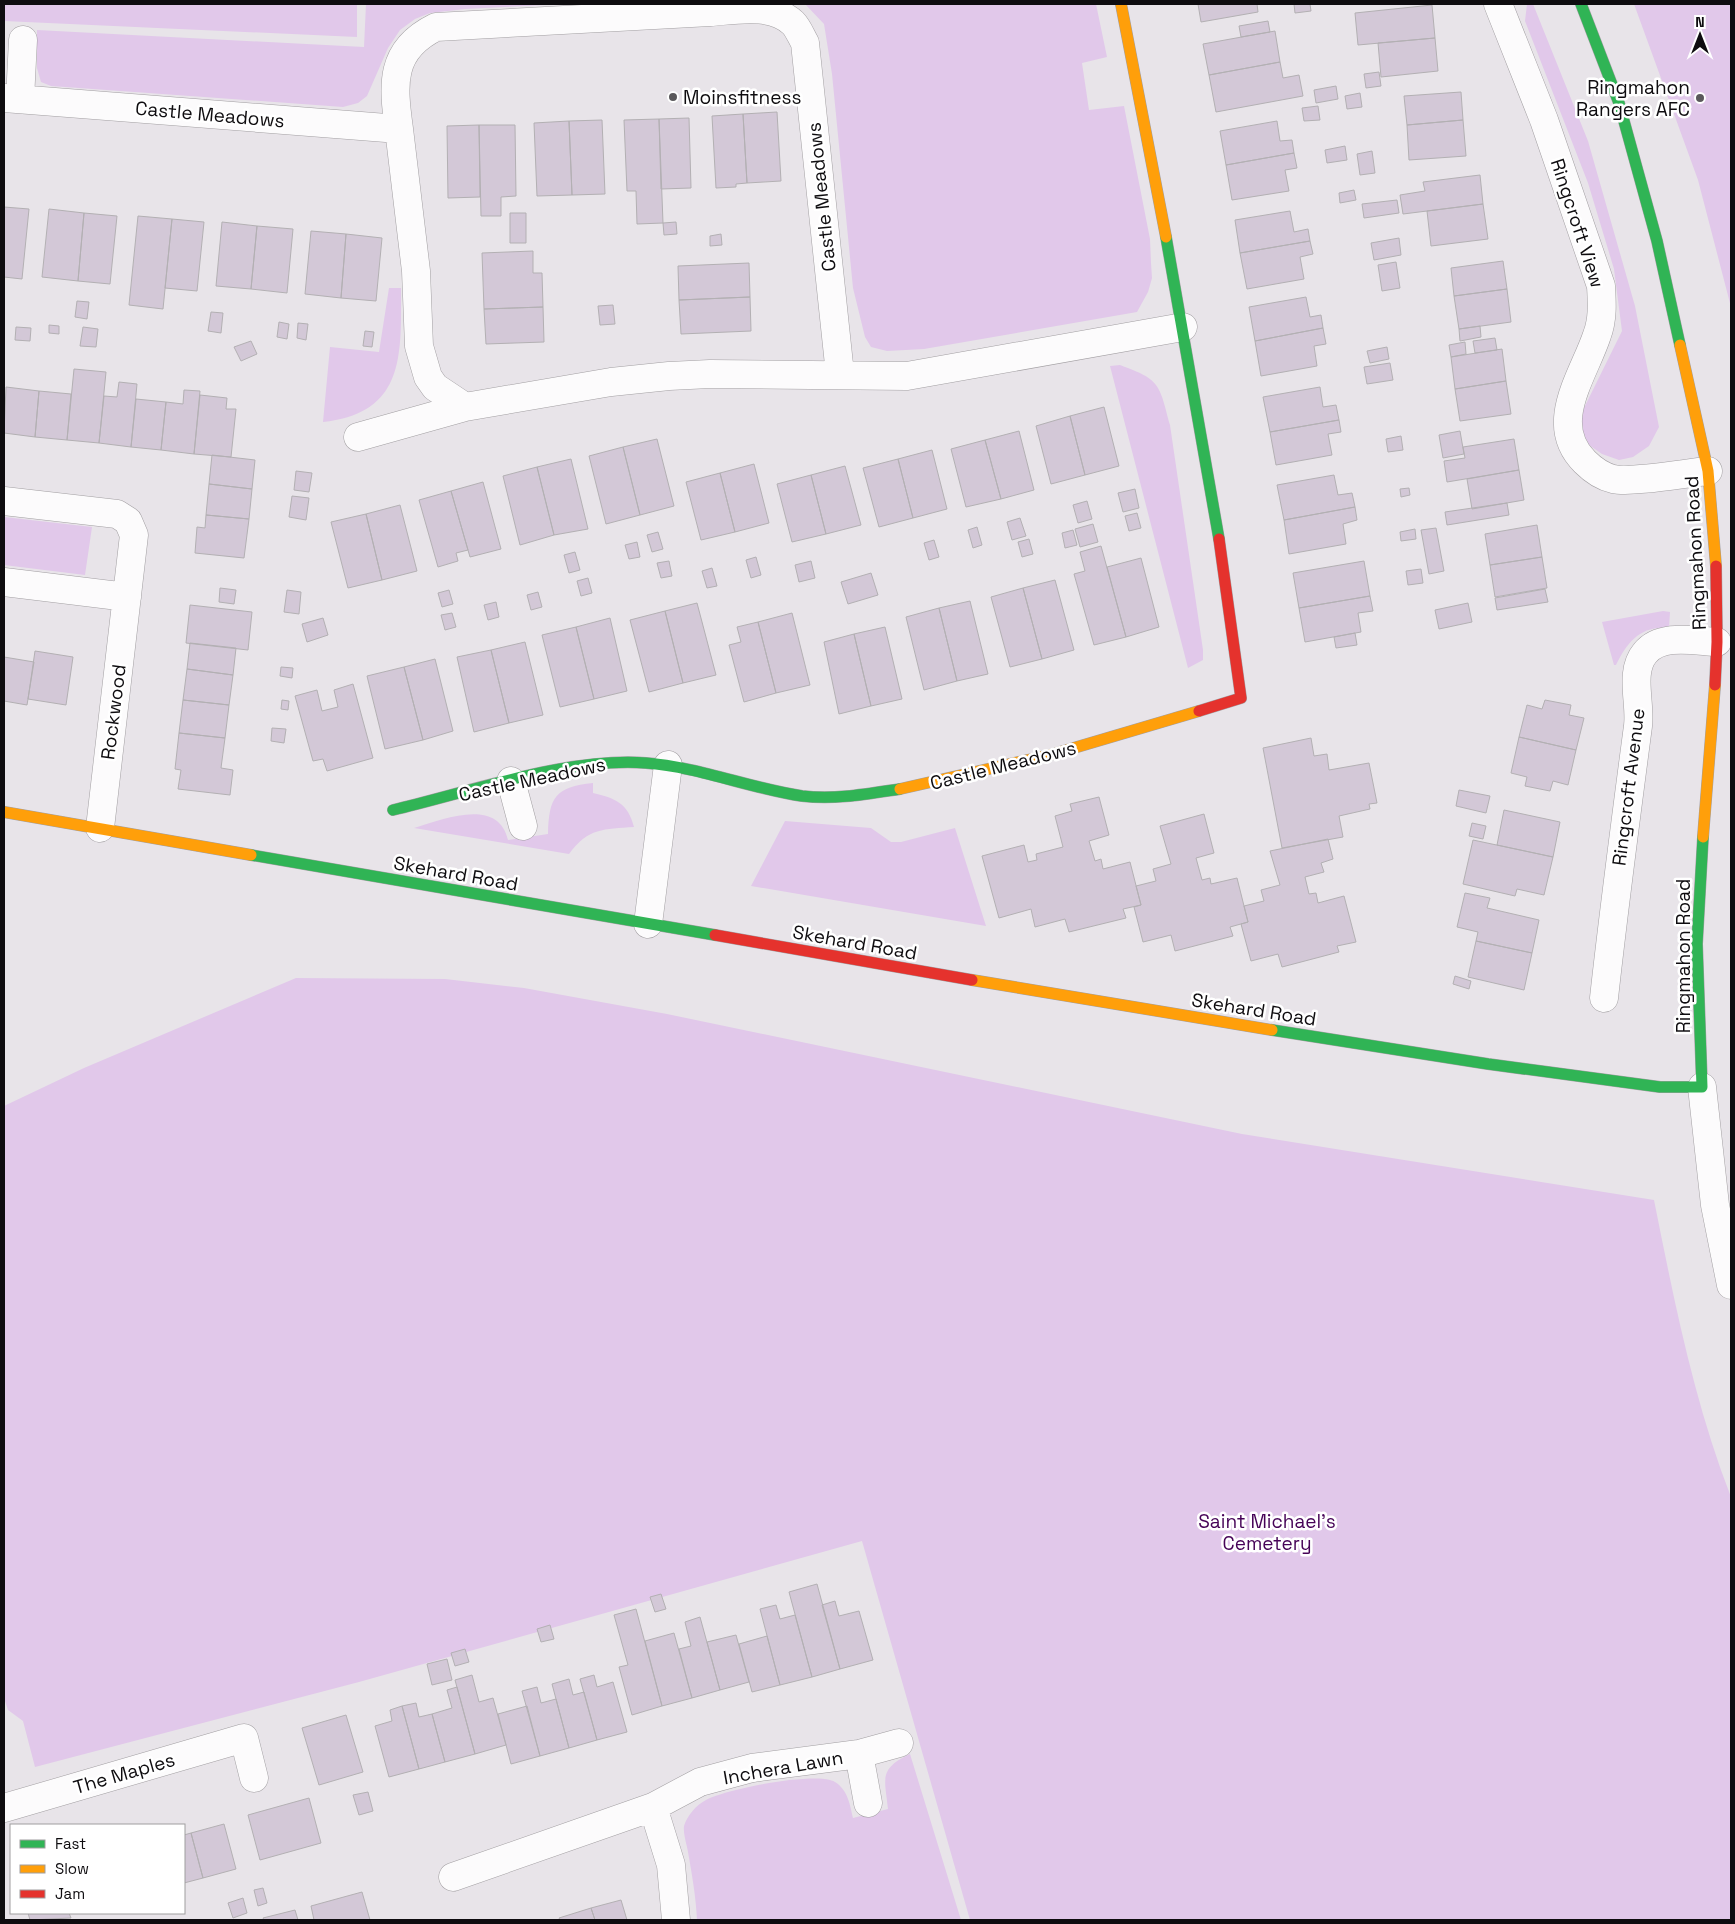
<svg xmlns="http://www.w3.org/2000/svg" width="1735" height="1924" font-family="'Space Grotesk',sans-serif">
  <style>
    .green { fill: #e1c8ea }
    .building { fill: #d3c8d7; stroke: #b3b0b3 }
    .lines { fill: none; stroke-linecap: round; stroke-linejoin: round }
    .street-casing { stroke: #a29fa2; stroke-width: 29 }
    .fast-casing { stroke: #a29fa2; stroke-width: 12 }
    .slow-casing { stroke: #a29fa2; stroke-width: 12 }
    .jam-casing { stroke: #a29fa2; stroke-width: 12 }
    .street { stroke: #fcfbfc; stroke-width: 28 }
    .fast { stroke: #30b455; stroke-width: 11 }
    .slow { stroke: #ff9f0a; stroke-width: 11 }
    .jam { stroke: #e5322d; stroke-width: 11 }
    .poi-dot { fill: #5a585b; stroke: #fff; stroke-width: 2 }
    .labels { text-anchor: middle; stroke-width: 5; stroke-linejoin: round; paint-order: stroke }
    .poi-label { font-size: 19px; fill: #0e0c0f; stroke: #fff; text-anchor: end }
    .street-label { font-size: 19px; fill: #0e0c0f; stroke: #fff }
    .park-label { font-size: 19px; fill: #460357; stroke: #fff }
  </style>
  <rect width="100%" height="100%" fill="#e8e4e9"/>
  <path class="green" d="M4 4H357V37L4 21Z
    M366 4H565L465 9 430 13 415 19 400 30 388 48 367 96 358 103 343 107 51 86 41 82 37 68V30L364 47Z
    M805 4H1096L1107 57 1082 63 1089 110 1124 106 1150 239 1151 263 1152 278 1148 292 1137 312 924 349 887 351 871 347 865 337 853 288 832 74 824 24Z
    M1527 4H1533L1588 141 1635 306 1659 427 1649 446 1633 457 1619 460 1602 454 1589 445 1580 428 1581 414 1622 331 1619 308 1614 269 1588 183 1525 21Z
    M1634 4H1731V307L1698 180Z
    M389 288H401C401 354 406 413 323 422L330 347 379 352Z
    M1120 365C1161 380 1159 384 1170 425L1203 650V660L1188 668 1110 366Z
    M4 517 92 527 85 575 4 565Z
    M1663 611 1670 612 1669 628C1641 625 1627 642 1616 665H1614L1602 622Z
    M593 783V793C615 798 628 803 634 827 604 829 588 828 569 854L414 828C444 819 498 797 508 840L548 834C549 797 555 787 593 783Z
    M785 821 871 828 891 842H901L955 828 986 926 751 886Z
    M296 978 445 979 524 988 667 1014 1242 1134 1654 1200C1674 1300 1694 1402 1731 1497V1920H970L862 1541 359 1682 35 1767 23 1721 8 1710 4 1698V1106L84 1068Z
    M910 1754 961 1920H697C696 1897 692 1875 688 1852 687 1845 683 1834 684 1826 687 1816 696 1805 706 1800 726 1789 817 1771 835 1782 848 1790 850 1805 853 1818L888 1809C885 1779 878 1769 910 1754Z"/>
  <path class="building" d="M1198 4H1257L1258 12 1201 22Z
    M1294 4H1310L1311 11 1295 13Z
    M1432 5 1435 38 1358 45 1355 13Z
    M1268 21 1270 32 1241 37 1239 26Z
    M1275 31 1280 62 1209 75 1203 44Z
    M1435 38 1438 71 1381 77 1378 43Z
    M1280 62 1283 78 1299 75 1303 96 1216 112 1209 75Z
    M1379 72 1381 86 1366 88 1364 74Z
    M1336 86 1338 99 1316 103 1314 90Z
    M1461 92 1463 120 1407 125 1404 96Z
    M1360 93 1362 107 1347 109 1345 96Z
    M1318 106 1320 120 1304 121 1302 108Z
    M777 112 781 181 747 183 743 114Z
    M743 114 747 183 736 184V187L716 188 712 116Z
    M689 118 691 188 661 189 659 119Z
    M659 119 663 223 637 224 636 191H627L624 120Z
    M602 120 605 194 572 195 569 121Z
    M1463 120 1466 156 1409 160 1407 125Z
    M569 121 572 195 537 196 534 123Z
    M1277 121 1280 141 1292 140 1294 153 1226 165 1220 131Z
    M479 125H515L516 196 501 197V216H481Z
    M479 125 480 197 448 198 447 126Z
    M1345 146 1347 160 1327 163 1325 150Z
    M1372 151 1375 173 1360 175 1357 154Z
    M1294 153 1297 168 1285 170 1289 191 1232 200 1226 165Z
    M1480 175 1483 204 1403 214 1400 195 1425 191 1423 182Z
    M1354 190 1356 200 1340 203 1339 193Z
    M1397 200 1399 213 1364 218 1362 204Z
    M1483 204 1488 239 1431 246 1427 211Z
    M4 207 29 209 22 279 4 277Z
    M49 209 84 213 78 281 42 277Z
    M1290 211 1294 232 1308 229 1310 241 1240 253 1235 220Z
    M84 213 117 216 110 284 78 281Z
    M510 213H526V243H510Z
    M138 216 172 219 163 309 129 305Z
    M172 219 204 222 197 291 165 288Z
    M222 222 257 226 251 289 216 286Z
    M676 222 677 234 664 235 663 223Z
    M257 226 293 229 287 293 251 289Z
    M311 231 346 234 341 298 305 294Z
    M346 234 382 238 376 301 341 298Z
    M721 234 722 245 710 246V236Z
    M1399 238 1401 255 1374 260 1371 243Z
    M1310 241 1313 254 1300 257 1304 279 1247 289 1240 253Z
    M533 251V273H542L543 307 484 309 482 253Z
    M1503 261 1507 289 1454 296 1451 268Z
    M1396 262 1400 288 1382 291 1378 265Z
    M749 263 750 297 679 300 678 266Z
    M1507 289 1511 322 1459 329 1454 296Z
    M750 297 751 331 681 334 679 300Z
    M1306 297 1310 317 1321 315 1323 328 1255 341 1249 307Z
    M77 301 89 302 87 319 75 317Z
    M613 305 615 324 600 325 598 306Z
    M543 307 544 342 486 344 484 309Z
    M211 312 223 313 221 333 208 331Z
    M279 322 289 324 287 339 277 337Z
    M298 323 308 324 306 340 297 338Z
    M49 325 59 326V334L49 333Z
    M1480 326 1481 337 1460 341 1459 329Z
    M16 327 31 328 30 341 15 340Z
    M83 327 98 329 96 347 80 346Z
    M1323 328 1326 344 1314 346 1317 366 1261 376 1255 341Z
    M365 331 374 332 372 347 363 346Z
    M1495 338 1497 350 1475 353 1473 341Z
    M251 341 257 354 241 361 234 347Z
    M1465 342 1466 354 1451 357 1449 345Z
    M1387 347 1389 359 1370 363 1367 351Z
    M1502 349 1506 381 1455 389 1451 357Z
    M1390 363 1393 380 1367 384 1364 367Z
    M74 369 106 372 99 443 67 440Z
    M1506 381 1511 414 1460 421 1455 389Z
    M119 382 137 384 131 447 99 443 104 396 117 397Z
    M6 387 39 391 35 437 4 433Z
    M1320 387 1323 407 1336 405 1339 420 1270 432 1263 397Z
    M184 390 200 391 194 454 161 450 166 402 183 404Z
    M39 391 71 394 67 440 35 437Z
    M200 395 227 398 226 409H236L231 457 194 454Z
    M136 399 166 402 161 450 131 447Z
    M1104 407 1119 466 1085 475 1070 416Z
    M1070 416 1085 475 1051 484 1036 426Z
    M1339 420 1341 432 1328 434 1332 455 1276 465 1270 432Z
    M1019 431 1034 490 1001 499 985 440Z
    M1460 431 1464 454 1443 458 1439 435Z
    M1401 436 1403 450 1388 452 1386 439Z
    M657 439 674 506 640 515 623 447Z
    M1514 439 1519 470 1447 482 1444 461 1465 458 1463 447Z
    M985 440 1001 499 966 507 951 449Z
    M623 447 640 515 606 524 589 456Z
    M932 450 947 509 913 518 898 459Z
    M212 455 255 460 252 489 209 484Z
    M571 459 588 529 554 535 537 467Z
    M898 459 913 518 879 527 863 468Z
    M754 464 769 523 735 532 720 473Z
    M845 466 861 525 826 534 811 475Z
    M537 467 554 535 520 545 503 476Z
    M1519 470 1524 500 1472 509 1467 479Z
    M296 471 312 473 309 492 294 490Z
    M720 473 735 532 701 540 686 482Z
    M811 475 826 534 792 542 777 484Z
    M1334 475 1338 495 1352 493 1355 507 1284 520 1277 485Z
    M483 482 501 549 470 557 451 491Z
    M209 484 252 489 249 519 206 515Z
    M1409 488 1410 495 1401 497 1400 489Z
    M1135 489 1139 508 1123 512 1118 493Z
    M451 491 468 550 456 553 458 561 438 567 419 500Z
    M292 496 309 498 306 520 289 517Z
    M1087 501 1092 519 1078 523 1073 505Z
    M1507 503 1509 515 1447 525 1445 512Z
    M400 505 417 571 382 580 366 514Z
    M1355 507 1357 520 1343 524 1346 544 1289 554 1284 520Z
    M1137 513 1141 528 1129 531 1125 516Z
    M366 514 382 580 348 588 331 522Z
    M206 515 249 519 244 558 195 553 197 527 205 528Z
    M1020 518 1026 536 1012 540 1007 522Z
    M1093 524 1098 542 1080 547 1075 529Z
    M1537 525 1542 557 1490 565 1485 534Z
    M977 527 982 545 973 548 968 530Z
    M1436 528 1444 571 1429 574 1421 530Z
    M1415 529 1416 539 1401 541 1400 532Z
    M1073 530 1077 545 1065 548 1062 533Z
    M658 532 663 549 652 552 647 535Z
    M1029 539 1033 554 1022 557 1018 542Z
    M934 540 939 557 929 560 924 543Z
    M637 542 640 557 629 559 625 545Z
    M1101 546 1126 637 1094 645 1074 574 1085 571 1080 552Z
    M575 552 580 570 569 573 564 555Z
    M756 557 761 575 751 578 746 560Z
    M1542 557 1547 588 1495 597 1490 565Z
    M1141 558 1159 627 1126 637 1107 567Z
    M669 561 672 576 661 578 657 563Z
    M811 561 815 578 799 582 795 565Z
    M1364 561 1370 596 1299 608 1293 573Z
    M712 568 717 586 707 588 702 571Z
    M1421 569 1423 583 1408 585 1406 571Z
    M871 573 878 595 848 604 841 582Z
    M588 578 592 593 581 596 577 581Z
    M1055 580 1074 650 1042 659 1023 588Z
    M220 588 236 590 234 604 219 602Z
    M1023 588 1042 659 1010 667 991 597Z
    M1545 589 1548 602 1497 610 1495 598Z
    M287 590 301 592 299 614 284 612Z
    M449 590 453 604 442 607 438 593Z
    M538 592 542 607 531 610 527 595Z
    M1370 596 1373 611 1358 613 1361 632 1305 642 1299 608Z
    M970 601 988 674 957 681 939 608Z
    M496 602 499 617 488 620 484 605Z
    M697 603 716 675 683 683 665 611Z
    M1468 603 1472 622 1439 629 1435 610Z
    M190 605 252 612 248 650 186 643Z
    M939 608 957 681 924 690 906 617Z
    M665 611 683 683 649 692 630 620Z
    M452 613 456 627 445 630 441 615Z
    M792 613 810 685 776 693 758 622Z
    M323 618 328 635 307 642 302 624Z
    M610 618 627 691 594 699 576 627Z
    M758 622 776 693 744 702 729 645 741 642 737 627Z
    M576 627 594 699 560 707 542 635Z
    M885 627 902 699 871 706 854 634Z
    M1355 633 1357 645 1336 648 1334 637Z
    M854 634 871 706 839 714 824 642Z
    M525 642 543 715 509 723 491 650Z
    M190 643 236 648 233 675 187 669Z
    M491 650 509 723 474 732 457 657Z
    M35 651 73 657 66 705 28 699Z
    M4 657 34 662 27 705 4 701Z
    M435 659 453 731 423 740 404 667Z
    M281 667 293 668 292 678 280 676Z
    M404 667 423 740 385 749 367 676Z
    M187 669 233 675 229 705 183 700Z
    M353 684 373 758 327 771 323 759 313 761 295 696 317 690 322 711 338 707 334 690Z
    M183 700 229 705 225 738 179 733Z
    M282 700 289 701 288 710 281 709Z
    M1545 700 1571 705 1569 715 1584 718 1576 750 1519 737 1527 705 1542 709Z
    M272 728 286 729 284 743 271 741Z
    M179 733 225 738 221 768 233 770 230 795 178 789 181 770 175 769Z
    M1519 737 1576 750 1568 785 1553 781 1550 791 1525 786 1527 777 1511 773Z
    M1311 738 1314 756 1327 754 1329 770 1369 763 1377 803 1369 804 1370 809 1339 816 1343 837 1282 848 1263 748Z
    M1459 790 1490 796 1486 813 1456 806Z
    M1099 797 1109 835 1089 841 1095 861 1101 859 1103 869 1130 862 1141 905 1123 909 1126 918 1069 932 1065 919 1035 927 1031 909 999 918 982 856 1024 845 1028 862 1037 860 1036 854 1063 847 1055 816 1072 811 1070 804Z
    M1504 810 1560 822 1553 857 1497 845Z
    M1204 814 1214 853 1196 858 1202 880 1210 878 1211 884 1237 878 1248 922 1230 927 1233 936 1175 951 1171 935 1143 942 1134 907 1141 905 1136 886 1156 881 1153 869 1171 864 1160 826Z
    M1472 823 1486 826 1483 839 1469 836Z
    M1328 839 1333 859 1321 863 1324 872 1305 877 1309 894 1316 893 1318 903 1344 896 1356 942 1337 946 1339 952 1282 967 1278 954 1251 961 1241 924 1248 922 1244 906 1264 901 1261 890 1280 885 1270 851Z
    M1473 840 1553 857 1544 895 1517 889 1515 896 1463 884Z
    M1465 893 1490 898 1487 908 1539 920 1532 953 1476 941 1478 932 1457 927Z
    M1476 941 1532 953 1524 990 1468 977Z
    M1455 976 1471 981 1469 989 1453 984Z
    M817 1584 840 1669 812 1677 789 1592Z
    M661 1594 666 1609 655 1612 650 1597Z
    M835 1601 839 1616 859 1611 873 1660 840 1669 822 1605Z
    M776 1605 780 1619 795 1615 812 1677 780 1685 760 1609Z
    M636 1609 662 1706 632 1715 619 1667 628 1665 614 1615Z
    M700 1617 720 1690 692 1698 679 1649 691 1646 685 1622Z
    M550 1625 554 1639 541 1642 537 1629Z
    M674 1633 692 1698 662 1706 645 1641Z
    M736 1635 749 1682 720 1690 707 1642Z
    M767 1636 780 1685 752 1692 739 1644Z
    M465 1649 469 1662 455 1666 451 1653Z
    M447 1659 452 1680 432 1685 427 1664Z
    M472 1675 479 1702 493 1698 506 1745 475 1754 455 1680Z
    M594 1675 597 1687 613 1682 627 1732 597 1740 580 1679Z
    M569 1679 573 1695 584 1692 597 1740 569 1748 552 1684Z
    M457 1687 475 1754 445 1762 432 1714 452 1708 447 1690Z
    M537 1687 541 1703 556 1699 569 1748 540 1756 522 1691Z
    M416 1703 419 1717 432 1714 445 1762 419 1769 402 1706Z
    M402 1706 419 1769 389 1777 375 1726 392 1721 390 1710Z
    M527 1706 540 1756 511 1764 498 1714Z
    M346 1715 363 1772 319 1785 302 1728Z
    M368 1792 373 1811 359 1815 353 1795Z
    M309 1798 321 1843 260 1860 248 1815Z
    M224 1824 236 1869 203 1878 191 1833Z
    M191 1833 203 1878 184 1883V1835Z
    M263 1888 267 1903 258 1906 254 1890Z
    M362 1892 370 1920H314L311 1906Z
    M243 1898 247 1913 233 1918 228 1903Z
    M621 1900 627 1920H595L591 1908Z
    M591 1908 595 1920H560L559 1918Z
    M295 1910 298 1920H264L263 1918Z
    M28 1913H69L71 1918 30 1920Z"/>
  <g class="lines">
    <defs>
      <path id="street" d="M1498 4 1544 120 1601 286C1602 303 1603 319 1597 335 1584 375 1546 424 1585 462 1593 470 1601 476 1613 479 1632 483 1686 473 1708 471
        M4 98 399 129 416 271 419 346 428 377 435 387 465 407 611 382 669 376 710 374 907 376 1183 327
        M20 99 23 40
        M399 129C393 85 389 50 436 27L710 12C737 10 772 3 793 23 798 28 801 36 805 43L840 374
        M358 437 465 407
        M4 501 117 514 128 521 134 535 100 828
        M4 582 127 597
        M511 781 523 826
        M648 924 668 765
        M1604 998C1614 907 1626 817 1638 726 1641 703 1629 672 1645 653 1661 633 1695 641 1717 642
        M1702 1087 1715 1205 1731 1285
        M859 1754 868 1803
        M653 1807 671 1865 676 1920
        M4 1808 244 1738 254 1778
        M453 1877 653 1807 700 1782 752 1768 859 1754 899 1743"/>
      <path id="fast" d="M1581 4 1619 103 1657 241 1680 345
        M1166 237 1219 539
        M393 810C470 792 568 757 646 763 699 767 749 788 802 796 835 800 867 794 900 789
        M251 855 715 935
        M1272 1030 1488 1064 1660 1087H1702L1697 944 1703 837"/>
      <path id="slow" d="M1121 4 1166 237
        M1680 345 1708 471 1716 566
        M900 789 1050 755 1199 711
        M4 812 251 855
        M1703 837 1715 685
        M972 980 1272 1030"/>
      <path id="jam" d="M1715 685 1717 642 1716 566
        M1199 711 1241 698 1219 539
        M715 935 972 980"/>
    </defs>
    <use href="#street" class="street-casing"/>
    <use href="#fast" class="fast-casing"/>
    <use href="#slow" class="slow-casing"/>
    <use href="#jam" class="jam-casing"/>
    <use href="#street" class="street"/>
    <use href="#fast" class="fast"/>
    <use href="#slow" class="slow"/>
    <use href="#jam" class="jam"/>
  </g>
  <g class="poi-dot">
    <circle cx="673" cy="97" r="5"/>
    <circle cx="1700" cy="98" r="5"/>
  </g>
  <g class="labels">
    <g class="poi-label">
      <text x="1690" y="94">Ringmahon<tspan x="1690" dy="22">Rangers AFC</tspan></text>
      <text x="683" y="104" text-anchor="start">Moinsfitness</text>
    </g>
    <g class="street-label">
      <text transform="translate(210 114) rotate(5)" y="7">Castle Meadows</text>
      <text transform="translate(821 197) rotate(-96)" y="7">Castle Meadows</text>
      <text transform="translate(1578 223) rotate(72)" y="7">Ringcroft View</text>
      <text transform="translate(1695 553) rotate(-93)" y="7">Ringmahon Road</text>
      <text transform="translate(113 712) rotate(-83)" y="7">Rockwood</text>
      <text transform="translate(1003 765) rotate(-14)" y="7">Castle Meadows</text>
      <text transform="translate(532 779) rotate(-12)" y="7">Castle Meadows</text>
      <text transform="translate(1628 787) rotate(-83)" y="7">Ringcroft Avenue</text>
      <text transform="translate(456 873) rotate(10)" y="7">Skehard Road</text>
      <text transform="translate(855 942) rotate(10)" y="7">Skehard Road</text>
      <text transform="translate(1683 956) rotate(-90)" y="7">Ringmahon Road</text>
      <text transform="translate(1254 1009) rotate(9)" y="7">Skehard Road</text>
      <text transform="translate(783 1767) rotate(-10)" y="7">Inchera Lawn</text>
      <text transform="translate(124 1773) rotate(-16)" y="7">The Maples</text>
    </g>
    <g class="park-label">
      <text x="1267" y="1528">Saint Michael's<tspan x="1267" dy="22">Cemetery</tspan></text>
    </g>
  </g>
  <rect width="1735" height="1924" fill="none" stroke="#0e0c0f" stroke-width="10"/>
  <rect x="10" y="1824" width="175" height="90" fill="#ffffff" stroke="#9f9e9f"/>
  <rect x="20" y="1840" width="25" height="8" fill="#30b455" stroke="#9f9e9f"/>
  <text x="55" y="1849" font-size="15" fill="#0e0c0f">Fast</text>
  <rect x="20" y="1865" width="25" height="8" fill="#ff9f0a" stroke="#9f9e9f"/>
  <text x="55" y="1874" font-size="15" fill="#0e0c0f">Slow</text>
  <rect x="20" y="1890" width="25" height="8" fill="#e5322d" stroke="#9f9e9f"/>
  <text x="55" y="1899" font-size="15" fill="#0e0c0f">Jam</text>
  <g transform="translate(1700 35)" stroke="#ffffff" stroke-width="4" paint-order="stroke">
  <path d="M0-4L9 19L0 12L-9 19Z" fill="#0e0c0f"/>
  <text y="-8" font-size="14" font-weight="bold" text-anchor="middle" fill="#0e0c0f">N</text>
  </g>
</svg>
